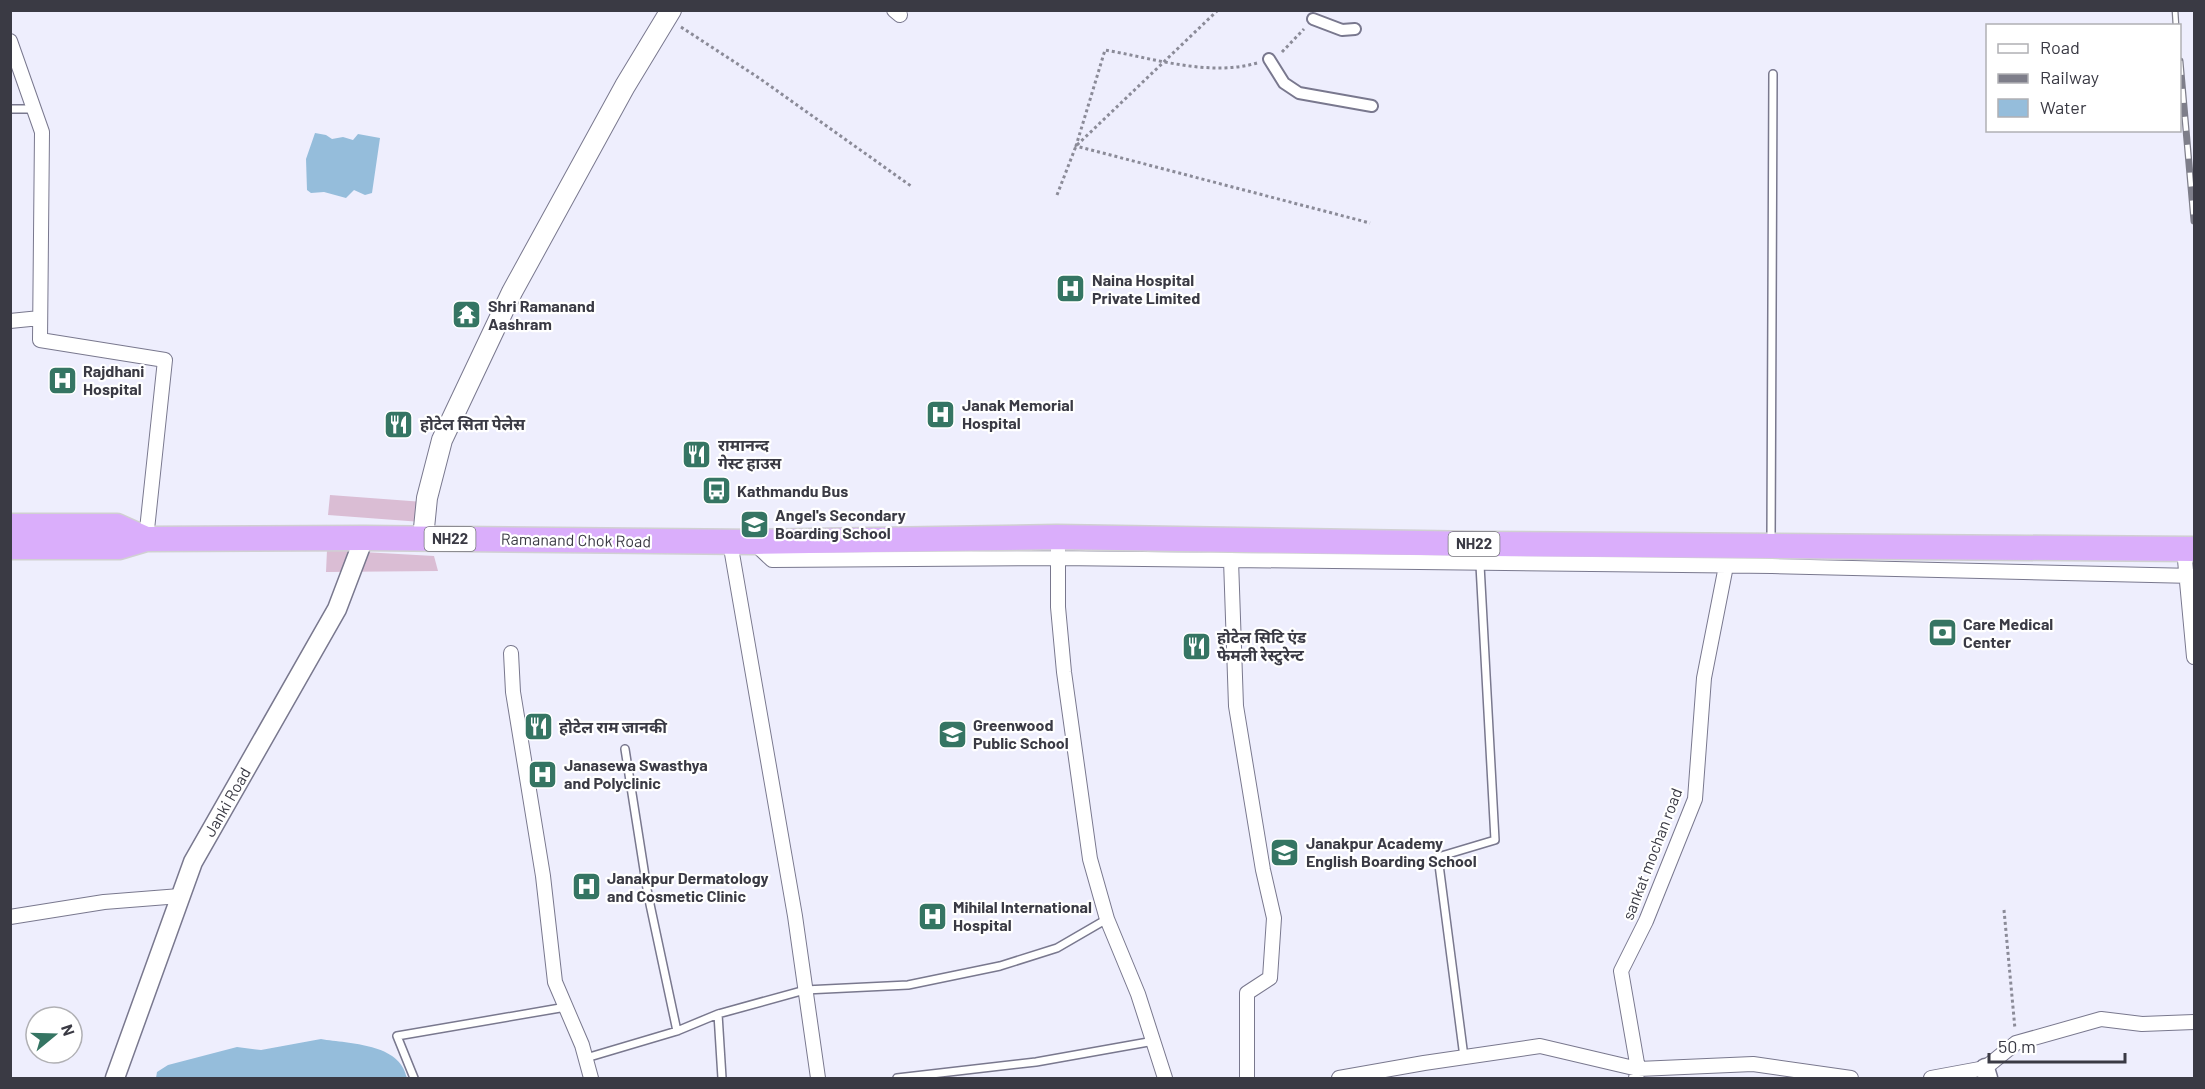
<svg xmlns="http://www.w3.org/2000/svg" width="2205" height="1089" font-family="Barlow,'Noto Sans Devanagari',sans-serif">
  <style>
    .green { fill: #dabdd4 }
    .water { fill: #95bddb }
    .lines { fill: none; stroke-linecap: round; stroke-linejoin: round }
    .service-casing { stroke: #79788e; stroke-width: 10 }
    .pedestrian-casing { stroke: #79788e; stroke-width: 14 }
    .minor-casing { stroke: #79788e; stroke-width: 16 }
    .tertiary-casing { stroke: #79788e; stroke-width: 21 }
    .secondary-casing { stroke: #79788e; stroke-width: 22 }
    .trunk-casing { stroke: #d0d0d2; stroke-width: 27 }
    .path { stroke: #8b8b98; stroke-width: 3; stroke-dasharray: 3 3; stroke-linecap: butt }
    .service { stroke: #fff; stroke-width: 7 }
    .pedestrian { stroke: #fff; stroke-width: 10 }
    .minor { stroke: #fff; stroke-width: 14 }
    .tertiary { stroke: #fff; stroke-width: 18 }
    .secondary { stroke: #fff; stroke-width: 20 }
    .trunk { stroke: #daaefb; stroke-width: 24 }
    .rail-casing { stroke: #7e7e8a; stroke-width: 7 }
    .rail { stroke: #fff; stroke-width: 4.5; stroke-dasharray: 14; stroke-linecap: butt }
    .labels { text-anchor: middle; stroke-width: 4.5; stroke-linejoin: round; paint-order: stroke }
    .shield { fill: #fff; stroke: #75757c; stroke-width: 1.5 }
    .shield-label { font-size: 15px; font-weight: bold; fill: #3a3a44 }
    .poi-label { font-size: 16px; font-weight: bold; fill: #3a3a44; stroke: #fff; text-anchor: start }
    .street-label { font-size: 16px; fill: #3a3a44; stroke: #fff }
  </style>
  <rect width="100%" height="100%" fill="#eeeefd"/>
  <path class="green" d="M330 495 437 503 435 523 328 515Z
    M327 550 434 556 438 571 326 572Z"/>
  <path class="water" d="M315 133 326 135 332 139 343 137 353 140 358 134 380 138 372 193 365 195 354 190 346 198 324 192 311 193 307 190 306 159Z
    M321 1039C350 1044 400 1043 407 1078H156L157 1072 168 1065 237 1047 261 1050Z"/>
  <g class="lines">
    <defs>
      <path id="service" d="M10 109H34
        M1771 542 1773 74
        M677 1031 718 1014
        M1464 1057 1438 857 1495 840 1480 565
        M586 1058 677 1031 648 895 625 749
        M414 1078 397 1036 566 1007
        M722 1078 718 1014 805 990 908 985 1000 966 1057 948 1107 919
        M897 1078 1036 1062 1154 1041"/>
      <path id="pedestrian" d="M1313 19 1342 30 1355 29
        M1269 59 1284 83 1299 93 1372 106"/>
      <path id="minor" d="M894 10 900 15
        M10 41 42 132 40 340 165 360 146 539
        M10 321 40 318
        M730 542 795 916 818 1078
        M754 543 772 560 1058 558 1772 566 2194 576
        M2184 549 2194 657
        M1058 550V607L1064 672 1090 859 1107 919 1138 994 1165 1078
        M1231 560 1236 706 1263 870 1274 918 1270 978 1247 993V1078
        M511 653 513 692 543 876 555 982 582 1045 591 1078
        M10 917 104 902 180 896
        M1339 1078 1424 1063 1540 1046 1638 1069 1753 1064 1851 1078
        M1636 1078 1638 1069 1621 971 1646 921 1695 799 1704 678 1726 566
        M1931 1078 1985 1068 2016 1043 2101 1019 2142 1024 2194 1022"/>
      <path id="tertiary" d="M1985 1068 1988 1078
        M115 1078 193 862 337 609 364 538"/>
      <path id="secondary" d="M423 538 427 498 442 440 512 292 625 86 671 10"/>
      <path id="trunk" d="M10 526H117L146 539
        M10 547H119L146 539 364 538 754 542 1057 537 1481 544 2194 549"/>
    </defs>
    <use href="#service" class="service-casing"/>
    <use href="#pedestrian" class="pedestrian-casing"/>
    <use href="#minor" class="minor-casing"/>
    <use href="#tertiary" class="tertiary-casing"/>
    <use href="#secondary" class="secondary-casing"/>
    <use href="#trunk" class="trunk-casing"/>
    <path class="path" d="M681 27 759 78 911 186
      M1282 52 1304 29
      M1257 63C1209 77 1152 58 1105 50L1076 146 1370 223
      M1057 195 1076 146 1218 10
      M2004 910 2015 1029"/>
    <use href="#service" class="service"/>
    <use href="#pedestrian" class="pedestrian"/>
    <use href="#minor" class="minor"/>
    <use href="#tertiary" class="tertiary"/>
    <use href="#secondary" class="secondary"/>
    <use href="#trunk" class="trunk"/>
    <defs>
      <path id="rail" d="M2175 10 2176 26
        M2180 61 2194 221"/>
    </defs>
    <use href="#rail" class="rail-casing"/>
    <use href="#rail" class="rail"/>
  </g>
  <defs>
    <symbol id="hospital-square" viewBox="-11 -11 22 22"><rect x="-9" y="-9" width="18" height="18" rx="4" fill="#357563" stroke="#fff"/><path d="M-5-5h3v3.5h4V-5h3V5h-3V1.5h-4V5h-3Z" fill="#fff"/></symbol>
    <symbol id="temple-square" viewBox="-11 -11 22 22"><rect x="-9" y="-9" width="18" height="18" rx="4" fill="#357563" stroke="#fff"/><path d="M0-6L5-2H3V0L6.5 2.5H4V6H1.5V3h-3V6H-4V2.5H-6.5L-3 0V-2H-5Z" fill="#fff"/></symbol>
    <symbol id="restaurant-square" viewBox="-11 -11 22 22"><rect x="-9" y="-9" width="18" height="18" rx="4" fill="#357563" stroke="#fff"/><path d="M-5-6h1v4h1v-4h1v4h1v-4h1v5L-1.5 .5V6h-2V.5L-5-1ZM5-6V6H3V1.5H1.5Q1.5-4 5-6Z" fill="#fff"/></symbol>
    <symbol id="bus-square" viewBox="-11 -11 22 22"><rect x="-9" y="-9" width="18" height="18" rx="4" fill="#357563" stroke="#fff"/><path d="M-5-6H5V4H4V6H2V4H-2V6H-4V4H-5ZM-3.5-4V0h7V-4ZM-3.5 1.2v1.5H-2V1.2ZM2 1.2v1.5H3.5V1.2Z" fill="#fff"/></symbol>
    <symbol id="school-square" viewBox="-11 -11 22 22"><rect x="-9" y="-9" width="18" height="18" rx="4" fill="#357563" stroke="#fff"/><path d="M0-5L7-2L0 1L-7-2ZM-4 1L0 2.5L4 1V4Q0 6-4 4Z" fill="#fff"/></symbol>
    <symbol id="bank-square" viewBox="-11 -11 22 22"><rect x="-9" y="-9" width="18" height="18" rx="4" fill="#357563" stroke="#fff"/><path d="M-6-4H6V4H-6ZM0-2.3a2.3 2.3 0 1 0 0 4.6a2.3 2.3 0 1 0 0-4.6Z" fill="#fff"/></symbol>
  </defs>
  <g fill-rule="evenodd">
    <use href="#hospital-square" x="1054" y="272" width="33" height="33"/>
    <use href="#temple-square" x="450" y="298" width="33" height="33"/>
    <use href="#hospital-square" x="46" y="364" width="33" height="33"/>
    <use href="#hospital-square" x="924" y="398" width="33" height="33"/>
    <use href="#restaurant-square" x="382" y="408" width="33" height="33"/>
    <use href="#restaurant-square" x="680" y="438" width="33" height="33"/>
    <use href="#bus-square" x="700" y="474" width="33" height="33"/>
    <use href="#school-square" x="738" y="508" width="33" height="33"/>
    <use href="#bank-square" x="1926" y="616" width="33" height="33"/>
    <use href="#restaurant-square" x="1180" y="630" width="33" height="33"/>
    <use href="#restaurant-square" x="522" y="710" width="33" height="33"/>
    <use href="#school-square" x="936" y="718" width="33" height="33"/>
    <use href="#hospital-square" x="526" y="758" width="33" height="33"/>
    <use href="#school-square" x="1268" y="836" width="33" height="33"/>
    <use href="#hospital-square" x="570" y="870" width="33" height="33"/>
    <use href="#hospital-square" x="916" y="900" width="33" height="33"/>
  </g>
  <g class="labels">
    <g class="shield">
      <rect x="424.5" y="527" width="51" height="24" rx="4.5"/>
      <rect x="1448.5" y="532" width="51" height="24" rx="4.5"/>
    </g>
    <g class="shield-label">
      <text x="450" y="544">NH22</text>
      <text x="1474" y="549">NH22</text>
    </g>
    <g class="poi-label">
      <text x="1092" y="286">Naina Hospital<tspan x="1092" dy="18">Private Limited</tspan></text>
      <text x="488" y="312">Shri Ramanand<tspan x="488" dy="18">Aashram</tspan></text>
      <text x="83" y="377">Rajdhani<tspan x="83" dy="18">Hospital</tspan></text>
      <text x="962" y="411">Janak Memorial<tspan x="962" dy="18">Hospital</tspan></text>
      <text x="420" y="430">होटेल सिता पेलेस</text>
      <text x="718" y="451">रामानन्द<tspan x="718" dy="18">गेस्ट हाउस</tspan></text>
      <text x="737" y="497">Kathmandu Bus</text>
      <text x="775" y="521">Angel's Secondary<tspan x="775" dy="18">Boarding School</tspan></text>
      <text x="1963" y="630">Care Medical<tspan x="1963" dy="18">Center</tspan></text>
      <text x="1217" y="643">होटेल सिटि एंड<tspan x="1217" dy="18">फेमली रेस्टुरेन्ट</tspan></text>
      <text x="973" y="731">Greenwood<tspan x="973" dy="18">Public School</tspan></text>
      <text x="559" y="733">होटेल राम जानकी</text>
      <text x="564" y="771">Janasewa Swasthya<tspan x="564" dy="18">and Polyclinic</tspan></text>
      <text x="1306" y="849">Janakpur Academy<tspan x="1306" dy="18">English Boarding School</tspan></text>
      <text x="607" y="884">Janakpur Dermatology<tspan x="607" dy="18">and Cosmetic Clinic</tspan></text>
      <text x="953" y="913">Mihilal International<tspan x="953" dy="18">Hospital</tspan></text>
    </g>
    <g class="street-label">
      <text transform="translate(576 540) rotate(1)" y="6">Ramanand Chok Road</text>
      <text transform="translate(227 802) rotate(-60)" y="6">Janki Road</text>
      <text transform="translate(1652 854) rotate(-69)" y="6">sankat mochan road</text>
    </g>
  </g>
  <rect width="2205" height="1089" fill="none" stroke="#3a3a44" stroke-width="24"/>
  <rect x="1986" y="24" width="195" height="108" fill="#ffffff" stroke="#b0b0b4" stroke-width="1.5"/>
  <rect x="1998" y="44" width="30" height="9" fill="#ffffff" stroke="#b0b0b4" stroke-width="1.5"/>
  <text x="2040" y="54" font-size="18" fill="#3a3a44">Road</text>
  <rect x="1998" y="74" width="30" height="9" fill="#7e7e8a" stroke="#b0b0b4" stroke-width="1.5"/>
  <text x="2040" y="84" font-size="18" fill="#3a3a44">Railway</text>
  <rect x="1998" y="99" width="30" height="18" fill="#95bddb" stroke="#b0b0b4" stroke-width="1.5"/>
  <text x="2040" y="114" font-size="18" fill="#3a3a44">Water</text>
  <g transform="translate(54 1035) rotate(71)"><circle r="28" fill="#ffffff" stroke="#b0b0b4" stroke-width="1.5"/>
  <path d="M0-4.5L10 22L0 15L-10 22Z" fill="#357563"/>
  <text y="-9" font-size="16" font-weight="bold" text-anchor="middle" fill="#3a3a44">N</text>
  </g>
  <path d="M1989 1053v9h136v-9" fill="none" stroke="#3a3a44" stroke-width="3"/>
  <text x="1998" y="1053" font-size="18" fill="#3a3a44" stroke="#ffffff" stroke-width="4.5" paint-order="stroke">50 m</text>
</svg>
